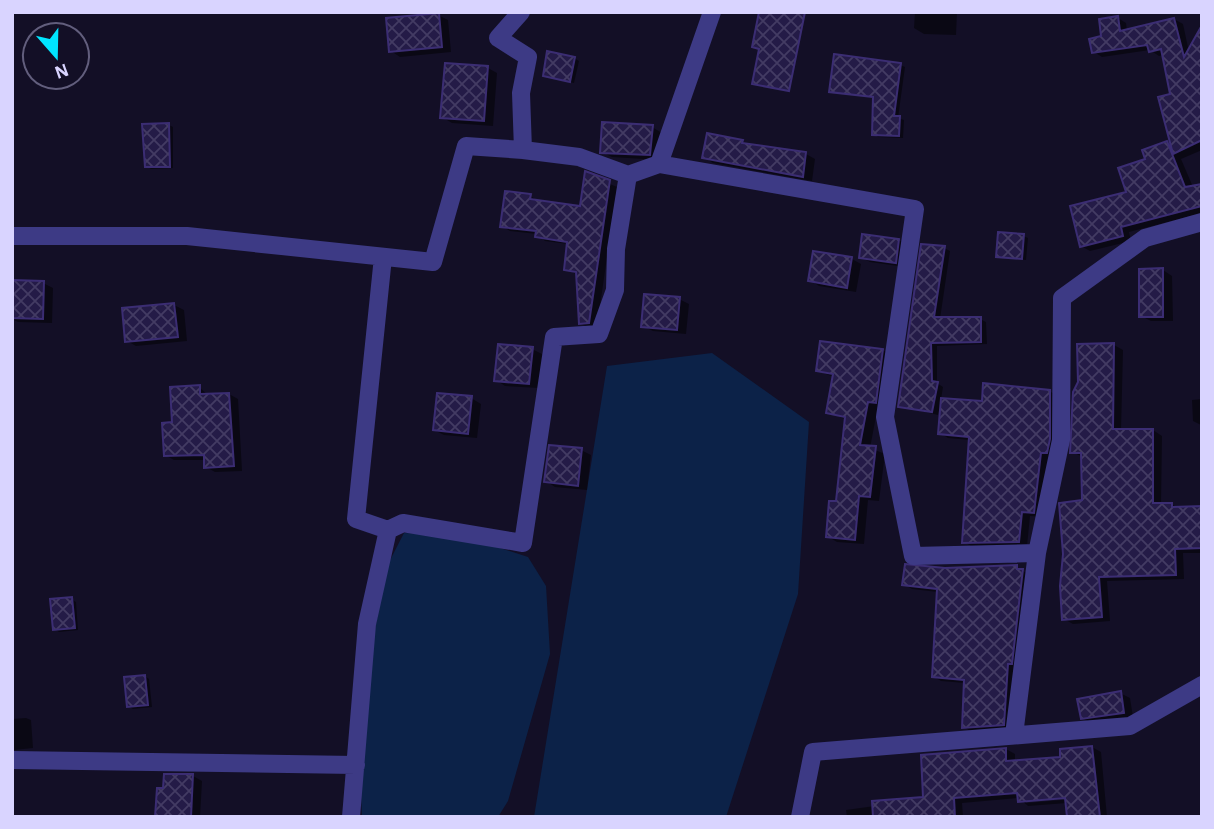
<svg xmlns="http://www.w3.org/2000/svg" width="1214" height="829" font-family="'Alegreya Sans',sans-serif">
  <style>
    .water { fill: #0c2248 }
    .shadow { fill: #0007; fill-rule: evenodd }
    .building { fill: url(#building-cross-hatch); stroke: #3b2d73; stroke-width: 2 }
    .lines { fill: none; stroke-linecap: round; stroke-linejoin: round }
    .minor { stroke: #3d3a85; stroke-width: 18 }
  </style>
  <defs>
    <pattern id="building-cross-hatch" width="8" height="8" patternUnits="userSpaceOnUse" patternTransform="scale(1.75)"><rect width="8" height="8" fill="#241b47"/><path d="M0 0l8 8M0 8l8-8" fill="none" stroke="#433b63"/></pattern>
  </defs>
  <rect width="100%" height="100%" fill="#130f26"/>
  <path class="water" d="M712 353 809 422 798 594 726 817H534L607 366Z
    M404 533 457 534 528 557 546 586 550 654 508 801 498 817H362L360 772 374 635 386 568Z"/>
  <path class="shadow" d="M915 12H957L956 35 924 34 914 28Z
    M438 15 448 20 451 52 400 57 391 51Z
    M1118 18 1126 23 1127 31 1174 19 1183 24 1189 52 1202 29V150L1181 159 1193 187 1202 185V213L1129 232 1131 241 1090 251 1081 246 1129 193 1147 160 1167 142 1172 146V95L1164 55 1159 56 1150 50 1102 57 1094 52Z
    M574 58 579 61 574 83 545 76Z
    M900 65 905 67 898 118 904 120 903 138 878 137 874 134 875 98 831 91Z
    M488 68 497 73 493 126 452 123 442 117Z
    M169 125 173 127V168L151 169 146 166Z
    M652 127 662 133 659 160 612 157 602 152Z
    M708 135 748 145 806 154 815 159 812 181 713 163 704 157Z
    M586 174 617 187 597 327 589 328 580 323 578 275 566 269 568 244 545 241 537 234 510 231 502 226 507 193 532 197H529L527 208H531L532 197 538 202 582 208Z
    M1023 236 1028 238 1026 260 998 256Z
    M899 240 908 246 905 267 870 262 861 257Z
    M944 248 950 251 940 319H980L986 322 987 344 937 346V383L943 387 941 399 983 403 1049 391 1058 396 1042 517 1030 516 1027 546 973 547 964 542 970 440 948 438 940 433 942 406H940L938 415 900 406Z
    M852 259 861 264 856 292 819 286 810 280Z
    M1163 270 1172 276 1173 321H1151L1141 316Z
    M12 282 43 283 53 288 52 323 18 322 12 319Z
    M679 299 689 304 686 334 653 331 643 326Z
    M174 305 184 310 187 341 136 346 127 341Z
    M1114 345 1123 350 1121 431 1153 430 1162 436 1161 505 1172 504 1179 509 1202 508V553H1183L1184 579 1107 581 1110 621 1073 624 1064 619 1084 501 1083 457 1072 452Z
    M532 349 542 354 539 388 505 386 496 380Z
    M883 350 892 356 885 407 878 406 870 448 885 454 879 501 868 500 864 544 837 542 827 536 837 503 847 420 828 412 834 377 818 371Z
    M199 387 208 395 229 394 238 399 242 471 215 472 206 467V460H174L165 455 174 424Z
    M471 398 481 404 477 438 444 435 434 430Z
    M1202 399V425H1201L1193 421 1192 400Z
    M581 450 591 455 587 490 555 487 546 481Z
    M1017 567 1031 576 1011 729 972 732 964 727 965 683 941 681 933 676 938 592 912 589 904 584 944 570Z
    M71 599 76 602 78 630 59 632 55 629Z
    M145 676 149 679 152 707 133 709 128 706Z
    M1120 693 1130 698 1133 717 1092 723 1082 718Z
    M26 718 31 720 33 748 14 750 12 719Z
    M1092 747 1101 752 1107 817H1068L1067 803 1028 806 1019 798 962 803 963 817H847L846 810 925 799 1006 749 1015 754V762L1062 758ZM1073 795 1074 799 1026 803V799Z
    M166 775 193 776 202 781 200 817H157Z"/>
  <path class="building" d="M759 12H805L789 91 752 84 759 49 752 47Z
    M439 13 442 47 389 52 386 18Z
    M1118 16 1120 31 1174 18 1184 57 1202 25V140L1173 154 1158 97 1170 94 1161 49 1149 52 1147 45 1092 53 1089 39 1101 36 1099 19Z
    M547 51 575 57 570 82 543 76Z
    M834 54 901 63 894 116H900L899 136 872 135 873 97 829 92Z
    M445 63 488 66 484 121 440 118Z
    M602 122 653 125 650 155 600 153Z
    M169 123 170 167H145L142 124Z
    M707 133 743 140 742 143 806 152 803 177 702 158Z
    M1167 141 1185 187 1202 184V206L1121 227 1123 236 1080 247 1070 206 1126 192 1118 168 1145 159 1142 150Z
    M585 171 610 180 589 323 579 324 576 272 564 270 567 242 535 237 536 231 500 227 505 191 531 194 530 199 580 206Z
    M998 232 1024 234 1022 259 996 257Z
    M862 234 899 239 896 263 859 258Z
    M921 244 945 246 934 317H981V342L931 343 932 381 938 382 932 412 898 407Z
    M813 251 852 257 847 288 808 281Z
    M1163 268V317H1139V269Z
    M12 280 44 281 43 319 12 318Z
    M644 294 680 297 677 330 641 327Z
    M174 303 178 337 125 342 122 308Z
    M820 341 883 349 876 403 868 402 860 445 876 446 870 497 859 496 855 540 826 537 829 501H836L845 417 826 413 833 374 816 371Z
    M1114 343 1113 429H1153V503H1172V507L1202 506V548L1175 549 1176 575 1099 577 1102 617 1062 620 1060 586 1063 554 1059 503 1082 500 1081 453H1070L1073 392 1078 382 1077 344Z
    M498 344 533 347 529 384 494 381Z
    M983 383 1050 390V439L1047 453H1041L1034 513 1022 512 1019 542 962 543 969 437 938 434 941 398 982 401Z
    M200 385V394L229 393 234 466 204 468V455L164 456 162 423 172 422 170 387Z
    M437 393 472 396 468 434 433 430Z
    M549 445 582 448 578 486 544 482Z
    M905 564 945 568 1017 565V569H1023L1012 664H1008L1004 725 962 728 964 680 932 677 937 589 902 585Z
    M72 597 75 628 53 630 50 599Z
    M145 675 148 705 127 707 124 677Z
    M1121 691 1124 713 1081 719 1077 699Z
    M1092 746 1100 817H1067L1065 798 1018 802 1017 793 954 798 955 817H873L872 801 923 797 921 755 1006 748V761L1060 757V749Z
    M164 774H193L191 817H155L157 788H163Z"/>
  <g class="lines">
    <path class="minor" d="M521 12 498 38 528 57 521 93 523 150 579 157 628 175
      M659 164 712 12
      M12 236H187L433 262 466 146 523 150
      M383 257 356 519 388 530 403 523 523 543 554 337 599 334 615 290 616 249 628 175 659 164 915 209 885 417 913 556 1037 553
      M1014 735 1037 553 1061 440 1062 298 1145 238 1202 222
      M12 760 356 765
      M351 817 367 624 388 530
      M800 817 813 752 1130 726 1202 685"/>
  </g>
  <rect width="1214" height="829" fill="none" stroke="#d9d4ff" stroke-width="28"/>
  <g transform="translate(56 56) rotate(160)"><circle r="33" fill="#130f26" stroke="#625e7d" stroke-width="2"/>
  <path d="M0-5L12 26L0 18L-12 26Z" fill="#00e5ff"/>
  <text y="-10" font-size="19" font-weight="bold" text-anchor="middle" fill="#d9d4ff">N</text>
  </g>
</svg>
